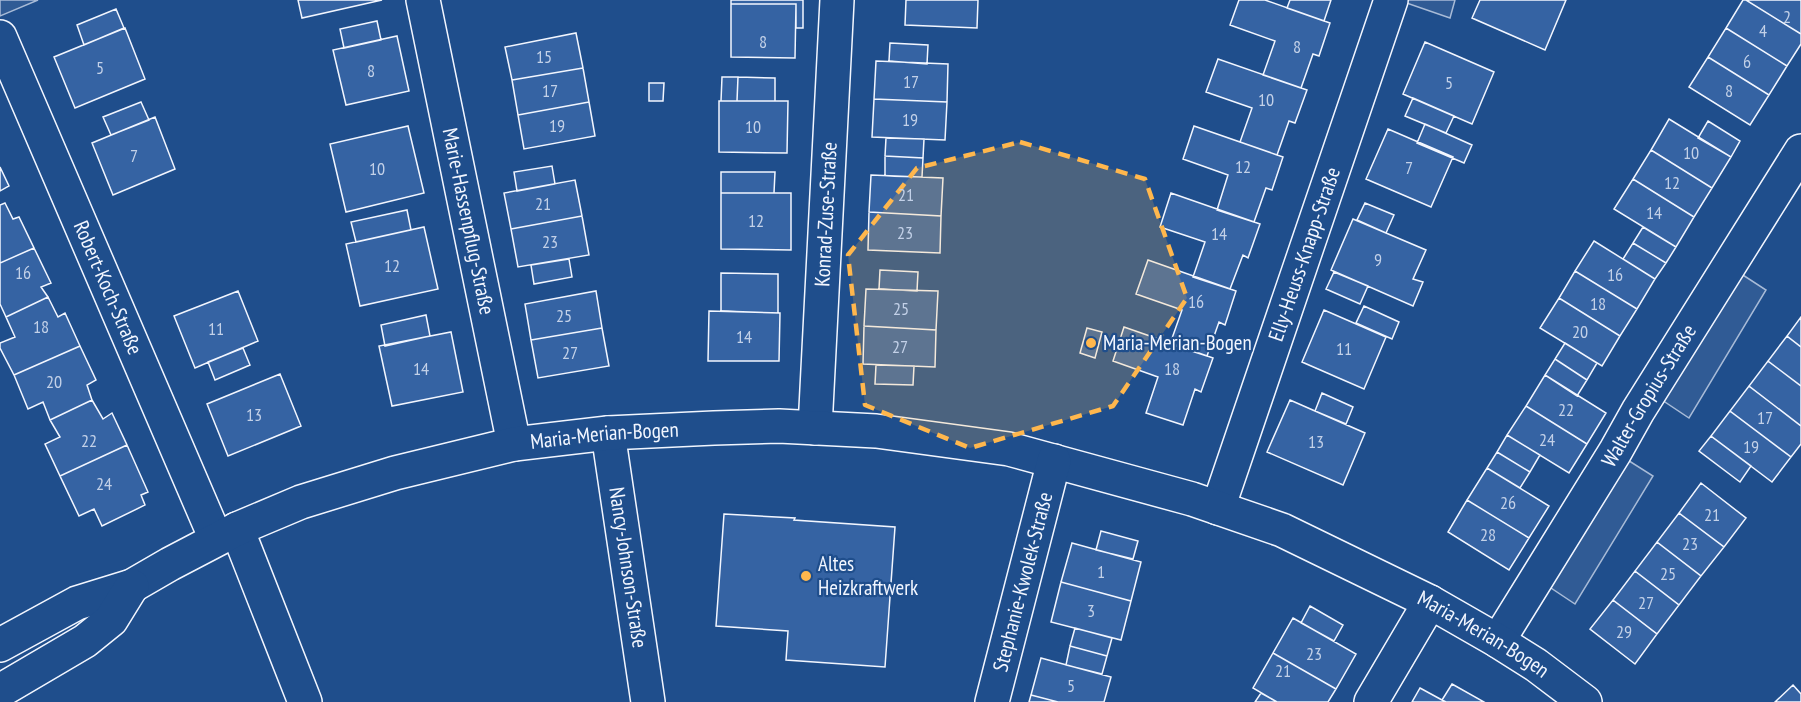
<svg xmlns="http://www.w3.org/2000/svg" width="1801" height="702" font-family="'PT Sans Narrow',sans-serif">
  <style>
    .built { fill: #305b95; stroke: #a8bbd7; stroke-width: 1.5 }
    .building { fill: #3563a3; stroke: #f2f6ff; stroke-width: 1.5 }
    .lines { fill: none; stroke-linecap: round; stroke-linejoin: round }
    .minor-casing { stroke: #f2f6ff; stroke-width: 36 }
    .minor { stroke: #1f4e8c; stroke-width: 33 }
    .marked { fill: #ffb74d; fill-opacity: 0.2; stroke: #ffb74d; stroke-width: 4.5; stroke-dasharray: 12 8; stroke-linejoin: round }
    .poi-dot { fill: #ffb74d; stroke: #1f4e8c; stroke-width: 2 }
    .labels { text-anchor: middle; stroke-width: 4.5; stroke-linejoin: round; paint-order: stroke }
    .number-label { font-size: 18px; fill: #c3d1e8 }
    .street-label { font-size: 21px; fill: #f2f6ff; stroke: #1f4e8c }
    .poi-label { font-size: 21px; fill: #f2f6ff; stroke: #1f4e8c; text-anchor: start }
  </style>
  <rect width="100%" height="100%" fill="#1f4e8c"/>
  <path class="built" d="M0 0H38L0 16Z
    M1398 0H1455L1450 18Z
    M1729 266 1766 290 1689 418 1650 392Z
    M1615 452 1653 476 1575 604 1536 578Z"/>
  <path class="building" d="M298 0H382L302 18Z
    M731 0H803V28H796V4H731Z
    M906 0H978L977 28 905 25Z
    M1239 0H1265L1330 23 1319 56 1313 54 1301 88 1263 75 1275 41 1230 25Z
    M1290 0H1331L1324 21 1287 8Z
    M1480 0H1566L1545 50 1472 18Z
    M1743 0H1746L1801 34V44L1787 66 1726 28Z
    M1746 0H1801V34Z
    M731 4H796L795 58 731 57Z
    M116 9 124 28 84 45 77 25Z
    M377 21 381 40 344 48 340 29Z
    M125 28 145 79 75 108 54 57Z
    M1726 28 1787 66 1769 95 1708 57Z
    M576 33 583 68 512 80 505 47Z
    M397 36 409 91 346 105 333 50Z
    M1425 42 1494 72 1472 124 1403 94Z
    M890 43 928 45 927 64 889 61Z
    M1708 57 1769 95 1750 125 1689 87Z
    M1218 59 1307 90 1295 123 1289 121 1277 155 1240 142 1252 108 1206 92Z
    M876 61 948 64 947 102 874 99Z
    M583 68 589 102 518 115 512 80Z
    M722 77H738L737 101H721Z
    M738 77 775 78V101H737Z
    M649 83H664L663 101H649Z
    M1413 98 1454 116 1446 133 1405 116Z
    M874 99 947 102 945 140 872 137Z
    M719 101H788L787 153 719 152Z
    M141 102 149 120 111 135 103 117Z
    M589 102 595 136 524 149 518 115Z
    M155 117 175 169 113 195 92 143Z
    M1669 119 1731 157 1712 188 1651 150Z
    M1708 121 1740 141 1731 157 1698 138Z
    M1425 124 1472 145 1464 163 1417 143Z
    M408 126 424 193 346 212 330 144Z
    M1194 126 1283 157 1272 190 1266 188 1254 222 1217 210 1228 175 1183 159Z
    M1388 129 1453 157 1431 207 1366 179Z
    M886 138 924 139 923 158 885 156Z
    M1651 150 1712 188 1694 217 1633 179Z
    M885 156 923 158 922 177 885 176Z
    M552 166 555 184 517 191 514 172Z
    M0 167 9 186 0 191Z
    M721 172H775L774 193H721Z
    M871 175 943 178 941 216 869 212Z
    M1633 179 1694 217 1676 247 1614 209Z
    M575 180 582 216 511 229 504 193Z
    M721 193H791V250L721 249Z
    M1171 193 1260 224 1248 258 1243 255 1230 289 1193 277 1205 242 1160 227Z
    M5 203 13 219 19 217 34 248 0 263V205Z
    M1365 203 1394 215 1386 233 1357 220Z
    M407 210 411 230 356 242 351 222Z
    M869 212 941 216 940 253 868 250Z
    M582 216 589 255 518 267 511 229Z
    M1353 219 1426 250 1413 279 1423 282 1413 306 1331 270Z
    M424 227 438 289 360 306 346 244Z
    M1643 227 1676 247 1666 263 1633 243Z
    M1594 241 1655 279 1637 309 1575 271Z
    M1633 243 1666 263 1655 279 1623 259Z
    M34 248 51 283 41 287 48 297 6 317 0 304V263Z
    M569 259 572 277 534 284 531 265Z
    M1148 260 1236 291 1225 325 1219 322 1207 356 1170 344 1182 310 1136 294Z
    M880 270 918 272 917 291 879 289Z
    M1575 271 1637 309 1620 336 1559 298Z
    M1334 272 1368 286 1360 304 1326 289Z
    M721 273 778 274V313L721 311Z
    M866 289 938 291 936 330 864 326Z
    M238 291 258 341 195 368 174 316Z
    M596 291 602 328 531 340 525 304Z
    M48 297 58 317 65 313 80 346 14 375 0 348V343L15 337 6 317Z
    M1559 298 1620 336 1602 366 1540 328Z
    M1364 306 1399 322 1392 339 1356 323Z
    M1324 310 1386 337 1364 389 1302 362Z
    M709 311 780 313 779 361H708Z
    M426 315 430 336 385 346 381 325Z
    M1801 317V347L1787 336Z
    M864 326 936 330 935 367 863 364Z
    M1124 327 1213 358 1201 392 1195 389 1183 425 1146 413 1158 377 1113 361Z
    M602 328 609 366 538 378 531 340Z
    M1087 328 1102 332 1095 358 1080 353Z
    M451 332 463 392 392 406 379 346Z
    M1787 336 1801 347V386L1768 361Z
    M1565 343 1597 363 1587 380 1555 359Z
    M80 346 96 380 87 385 92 400 50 420 43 402 28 409 14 375Z
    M243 348 250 365 215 380 208 362Z
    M1555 359 1587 380 1577 396 1545 375Z
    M1768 361 1801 386V426L1749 386Z
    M876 365 914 366 913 385 875 384Z
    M280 374 301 426 228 456 207 404Z
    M1545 375 1606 413 1587 444 1526 406Z
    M1749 386 1801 426V444L1791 457 1730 411Z
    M1322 393 1353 407 1346 424 1315 411Z
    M92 400 103 419 112 413 127 445 60 476 45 444 60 437 50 420Z
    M1290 400 1365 433 1343 485 1267 452Z
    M1526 406 1587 444 1569 473 1507 435Z
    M1730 411 1791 457 1772 482 1711 436Z
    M1507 435 1540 455 1530 472 1497 452Z
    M1711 436 1751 466 1740 482 1699 451Z
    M127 445 148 492 141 495 145 505 102 526 94 509 79 516 60 476Z
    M1497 452 1530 472 1520 488 1487 468Z
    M1487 468 1549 506 1529 538 1467 500Z
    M1701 483 1746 518 1724 547 1679 513Z
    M1467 500 1529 538 1509 570 1448 532Z
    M1679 513 1724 547 1701 576 1657 542Z
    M724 514 795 518 794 520 895 527 885 667 786 660 788 631 716 626Z
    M1101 531 1138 541 1133 559 1096 550Z
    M1657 542 1701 576 1679 605 1635 571Z
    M1072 543 1141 562 1131 601 1061 582Z
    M1635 571 1679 605 1657 634 1613 600Z
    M1061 582 1131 601 1121 640 1051 622Z
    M1613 600 1657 634 1635 664 1590 629Z
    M1310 606 1343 625 1334 641 1301 623Z
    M1293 618 1356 654 1336 689 1273 653Z
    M1075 628 1112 638 1107 656 1070 646Z
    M1070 646 1107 656 1102 674 1066 665Z
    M1273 653 1336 689 1328 702H1277L1253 688Z
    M1041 658 1111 677 1104 702H1058L1031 695Z
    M1452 684 1484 702H1446L1442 700Z
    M1793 685 1801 694V702H1775Z
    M1420 688 1442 700 1446 702H1412Z
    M1261 693 1277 702H1255Z
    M1031 695 1058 702H1029Z"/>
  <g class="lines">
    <defs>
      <g id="minor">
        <path id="s1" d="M423 0 514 444"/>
        <path id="s2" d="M0 37 216 539"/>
        <path id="s3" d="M815 428 837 0"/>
        <path id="s4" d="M608 433 648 702"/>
        <path id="s5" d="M1218 508 1391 0"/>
        <path d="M237 529 305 702"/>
        <path id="s6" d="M1498 641 1615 452 1638 411 1801 151"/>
        <path id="s7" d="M0 645 77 603 132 586 170 564 237 529 301 502 395 473 514 444 608 433 714 428 779 426 876 431 1009 449 1192 499 1282 530 1430 602 1498 641 1536 665 1585 702"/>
        <path d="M0 691 85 641 111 620 132 586"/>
        <path id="s8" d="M992 702 1054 461"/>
        <path d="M1371 702 1430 602"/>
      </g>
    </defs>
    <use href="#minor" class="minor-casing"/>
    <use href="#minor" class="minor"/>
  </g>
  <path class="marked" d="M1020 142 1145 179 1187 298 1113 406 970 448 865 405 848 255 917 168Z"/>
  <g class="poi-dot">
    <circle cx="1091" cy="343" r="6"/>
    <circle cx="806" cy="576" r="6"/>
  </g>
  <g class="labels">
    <g class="number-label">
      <text x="1787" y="23">2</text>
      <text x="1763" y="37">4</text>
      <text x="763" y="48">8</text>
      <text x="1297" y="53">8</text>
      <text x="544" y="63">15</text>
      <text x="1747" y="68">6</text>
      <text x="100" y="74">5</text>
      <text x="371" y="77">8</text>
      <text x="911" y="88">17</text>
      <text x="1449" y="89">5</text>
      <text x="550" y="97">17</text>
      <text x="1729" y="97">8</text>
      <text x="1266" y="106">10</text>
      <text x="910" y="126">19</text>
      <text x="557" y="132">19</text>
      <text x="753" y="133">10</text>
      <text x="1691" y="159">10</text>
      <text x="134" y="162">7</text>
      <text x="1243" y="173">12</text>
      <text x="1409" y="174">7</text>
      <text x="377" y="175">10</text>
      <text x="1672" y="189">12</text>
      <text x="906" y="201">21</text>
      <text x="543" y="210">21</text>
      <text x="1654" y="219">14</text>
      <text x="756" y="227">12</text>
      <text x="905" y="239">23</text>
      <text x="1219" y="240">14</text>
      <text x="550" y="248">23</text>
      <text x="1378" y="266">9</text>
      <text x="392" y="272">12</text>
      <text x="23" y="279">16</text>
      <text x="1615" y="281">16</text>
      <text x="1196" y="308">16</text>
      <text x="1598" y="310">18</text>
      <text x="901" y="315">25</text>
      <text x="564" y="322">25</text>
      <text x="41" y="333">18</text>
      <text x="216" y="335">11</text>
      <text x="1580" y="338">20</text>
      <text x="744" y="343">14</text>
      <text x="900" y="353">27</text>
      <text x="1344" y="355">11</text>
      <text x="570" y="359">27</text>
      <text x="421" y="375">14</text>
      <text x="1172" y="375">18</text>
      <text x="54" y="388">20</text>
      <text x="1566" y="416">22</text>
      <text x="254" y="421">13</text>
      <text x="1765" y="424">17</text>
      <text x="1547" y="446">24</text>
      <text x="89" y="447">22</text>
      <text x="1316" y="448">13</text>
      <text x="1751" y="453">19</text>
      <text x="104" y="490">24</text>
      <text x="1508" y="509">26</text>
      <text x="1712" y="521">21</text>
      <text x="1488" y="541">28</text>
      <text x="1690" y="550">23</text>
      <text x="1101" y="578">1</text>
      <text x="1668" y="580">25</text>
      <text x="1646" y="609">27</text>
      <text x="1091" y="617">3</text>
      <text x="1624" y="638">29</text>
      <text x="1314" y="660">23</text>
      <text x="1283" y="677">21</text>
      <text x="1071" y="692">5</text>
    </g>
    <g class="street-label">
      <text dy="7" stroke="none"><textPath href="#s3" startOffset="214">Konrad-Zuse-Straße</textPath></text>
      <text dy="7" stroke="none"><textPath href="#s1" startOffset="226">Marie-Hassenpflug-Straße</textPath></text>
      <text dy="7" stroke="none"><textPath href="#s5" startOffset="268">Elly-Heuss-Knapp-Straße</textPath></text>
      <text dy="7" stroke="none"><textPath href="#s2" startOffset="273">Robert-Koch-Straße</textPath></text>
      <text dy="7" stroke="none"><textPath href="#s6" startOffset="288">Walter-Gropius-Straße</textPath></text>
      <text dy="7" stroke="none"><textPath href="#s7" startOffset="646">Maria-Merian-Bogen</textPath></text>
      <text dy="7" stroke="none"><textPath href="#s4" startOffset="136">Nancy-Johnson-Straße</textPath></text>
      <text dy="7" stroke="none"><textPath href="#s8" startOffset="124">Stephanie-Kwolek-Straße</textPath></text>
      <text dy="7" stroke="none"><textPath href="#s7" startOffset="1564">Maria-Merian-Bogen</textPath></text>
    </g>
    <g class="poi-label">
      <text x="1103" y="350">Maria-Merian-Bogen</text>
      <text x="818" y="571">Altes<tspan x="818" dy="24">Heizkraftwerk</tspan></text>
    </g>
  </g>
</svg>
